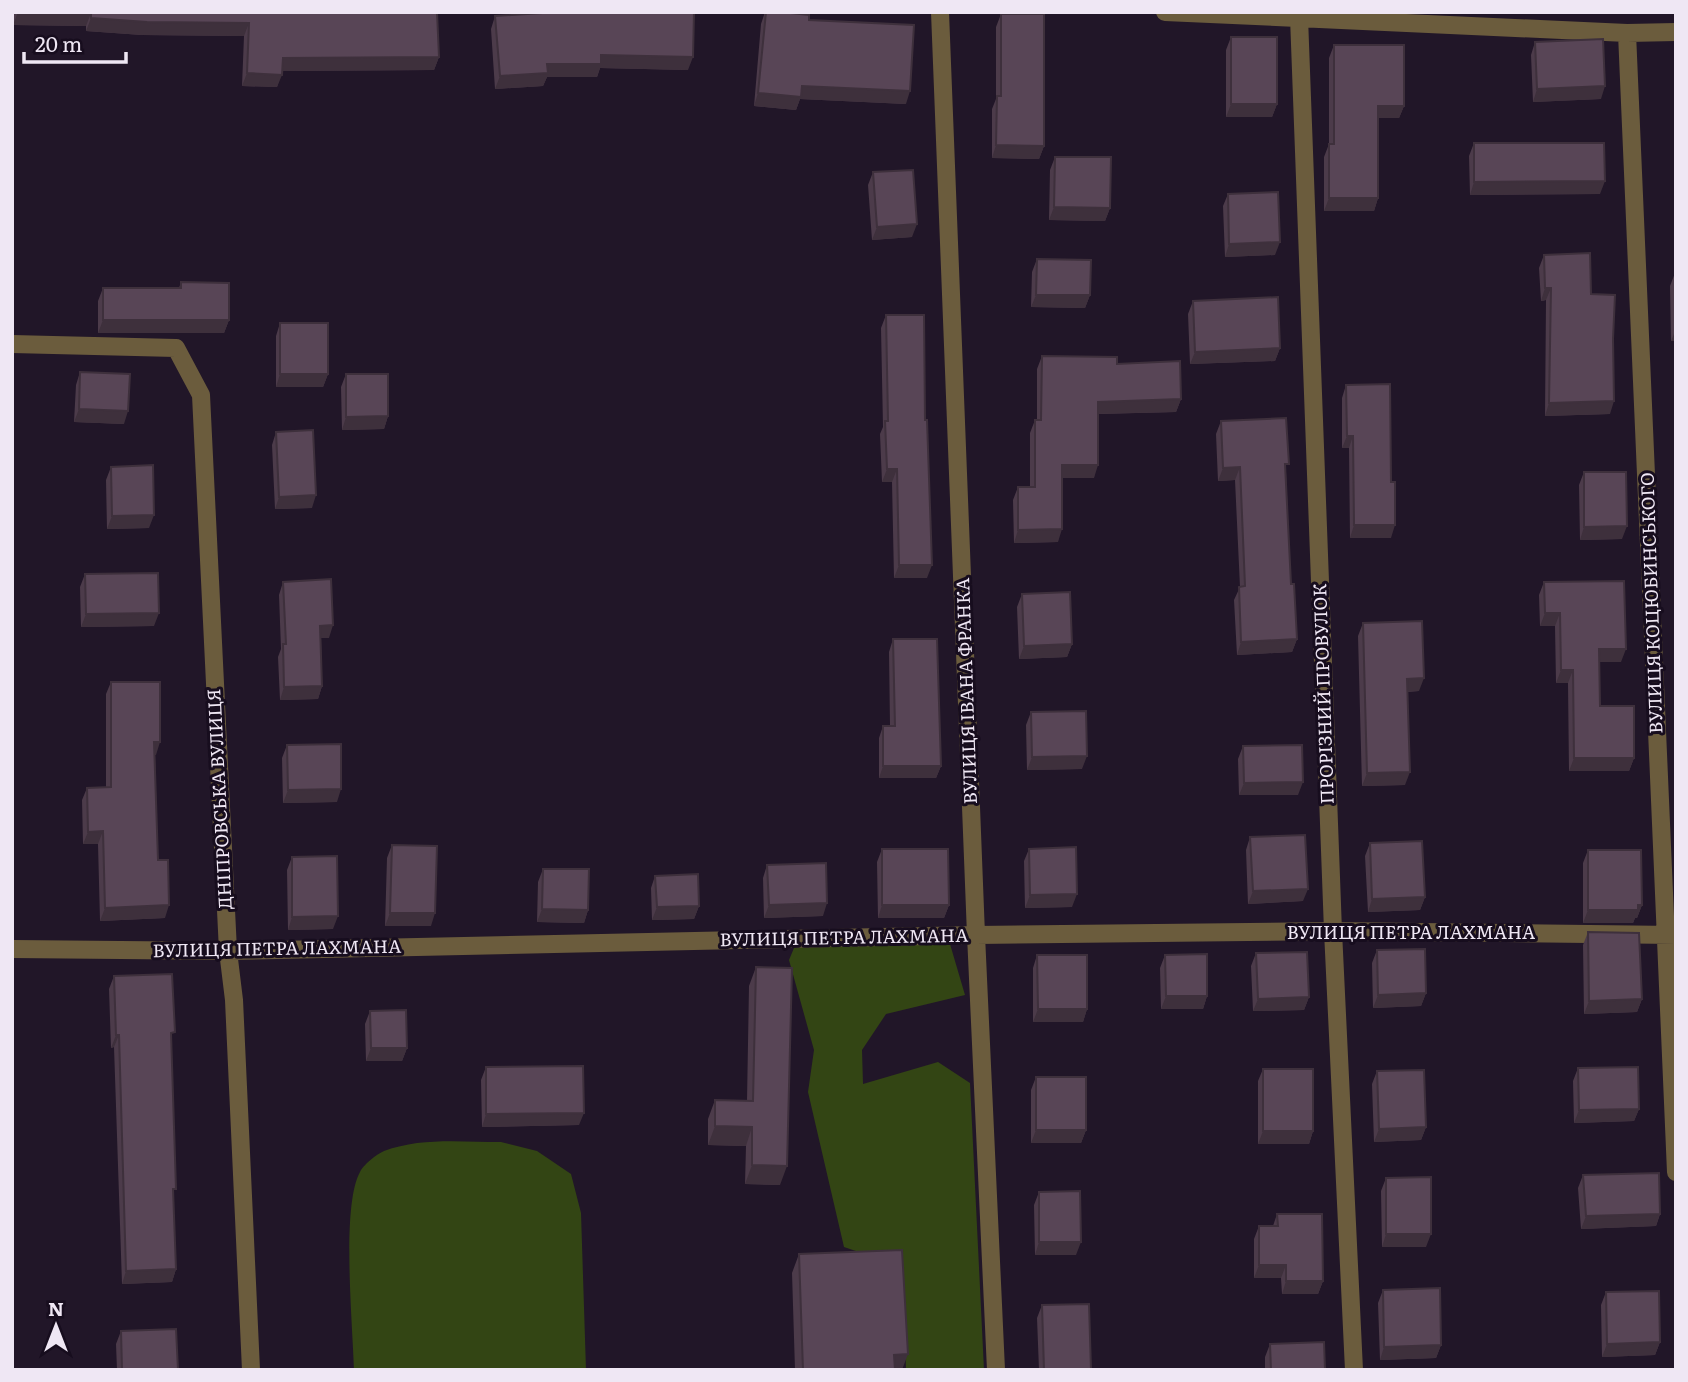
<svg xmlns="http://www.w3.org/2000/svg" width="1688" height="1382" font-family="Literata,serif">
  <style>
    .green { fill: #334514 }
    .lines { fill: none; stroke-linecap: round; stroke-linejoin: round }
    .minor { stroke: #6b5c3d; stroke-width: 18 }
    .wall { fill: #4c3b4a }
    .shaded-wall { fill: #3e303c }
    .building { fill: #584556; stroke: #3e303c; stroke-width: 2 }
    .labels { text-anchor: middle; stroke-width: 6; stroke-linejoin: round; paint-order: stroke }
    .street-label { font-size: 18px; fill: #efe7f4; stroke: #170d1e }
  </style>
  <rect width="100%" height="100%" fill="#211628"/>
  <path class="green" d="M882 940 950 944 965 995 886 1014 862 1050 863 1084 938 1062 970 1083 984 1370H906L903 1267 844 1247 808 1092 814 1050 789 960 794 948Z
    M501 1142 537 1151 571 1174 581 1213 586 1370H354C353 1327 341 1206 360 1172 363 1165 377 1154 384 1151 420 1137 463 1142 501 1142Z"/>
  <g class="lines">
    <path class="minor" d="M940 12 976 935 996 1370
      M1165 12 1627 33 1676 32
      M1299 17 1333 931 1354 1370
      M1627 33 1676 1172
      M12 344 176 348 201 395 228 951 234 1000 251 1370
      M12 949 228 951 976 935 1333 931 1676 935"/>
  </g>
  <path class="wall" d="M14 12H437L439 57 434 70 282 71 277 87 242 86 244 36 142 35 86 31V26L13 25Z
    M765 12 809 20 906 104 800 99 796 110 754 106 761 24Z
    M1001 14 1044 146 1039 159 992 158V109L996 99V27Z
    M495 16 688 70 600 68 597 77H547L543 86 495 89 491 29Z
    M1231 37 1277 104 1272 117H1226V50Z
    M1535 42 1601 99 1533 102 1531 55Z
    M1334 45 1404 106 1399 118H1378V198L1374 211H1324V157L1329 144V58Z
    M1474 143 1600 194 1470 195 1469 156Z
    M1055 157 1110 208 1105 221 1049 220 1050 170Z
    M873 172 912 237 872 240 868 185Z
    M1228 194 1275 255 1225 257 1223 206Z
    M1544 255 1591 294 1610 414 1545 416 1546 300 1541 301 1539 268Z
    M1037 259 1090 295 1085 308 1031 307 1032 272Z
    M1675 273 1676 341H1671L1670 286Z
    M181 282 229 320 224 333H98V301L103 288H179Z
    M1193 301 1280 348 1275 361 1190 364 1188 314Z
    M886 315 927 578H894L892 482H882L880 434 883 427 881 328Z
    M280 323 328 374 323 387H276V336Z
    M1042 356 1117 364 1181 399 1176 412 1098 414 1094 478H1062L1058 542 1014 543 1013 500 1018 487H1030V433L1035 420H1037V369Z
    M80 372 124 424 74 422 76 385Z
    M346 374 388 416 384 429 342 430 341 387Z
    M1346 385 1391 538H1350L1349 448H1342V398Z
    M1221 421 1286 472 1291 584 1297 639 1292 652 1237 655 1234 600 1240 587 1235 480 1218 481 1216 434Z
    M276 432 312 508 275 509 272 445Z
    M111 467 149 528 107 529 106 480Z
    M1584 472 1622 539 1580 540 1579 485Z
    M85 574 154 626 81 627 80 587Z
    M283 582 329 638H321L322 686 318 699 280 700 278 657 281 649 279 595Z
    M1544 582 1621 662H1599L1600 706 1634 758 1629 771H1569L1568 683H1556L1555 626H1540L1539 595Z
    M1022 594 1072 644 1067 657 1019 659 1017 607Z
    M1363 623 1419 691 1407 692 1405 785 1362 786 1358 636Z
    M893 639 941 766 936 778H879V738L883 726H890L889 652Z
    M111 682 156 755H155L158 860 165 918 100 921 98 844H83L82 800 87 788 106 787V694Z
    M1031 712 1082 769 1027 770 1026 725Z
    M287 745 337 802 283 803 282 758Z
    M1243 746 1298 795H1239L1238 759Z
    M1250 837 1303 901 1248 904 1246 850Z
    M1370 843 1425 897 1420 910 1368 912 1365 856Z
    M392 845 431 926H385L387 858Z
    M882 849 949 905 944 918H878L877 862Z
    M1029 849 1072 907 1025 908 1024 861Z
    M1588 850 1642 905 1637 918H1635L1633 923H1583V863Z
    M292 857 333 929 288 930 287 870Z
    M767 865 823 916 764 918 763 878Z
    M543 869 588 910 584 923 537 922 538 882Z
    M655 876 699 906 694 919 652 920 651 888Z
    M1588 932 1642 999 1637 1012 1584 1014 1583 945Z
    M1377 950 1426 993 1421 1006 1373 1008 1372 963Z
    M1256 953 1309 997 1304 1010 1253 1011 1251 966Z
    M1037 955 1087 1009 1083 1022H1033V968Z
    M1165 955 1207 996 1203 1009H1161L1160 968Z
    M756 967 780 1185 745 1184 746 1146 708 1145V1119L715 1100 747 1101 749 986Z
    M114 976 171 1043 173 1195 176 1269 172 1282 122 1284 114 1047 111 1048 109 989Z
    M370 1011 407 1048 402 1061H366L365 1024Z
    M486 1067 579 1125 482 1127 481 1080Z
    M1578 1068 1639 1109 1634 1121 1574 1123 1573 1081Z
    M1263 1069 1313 1131 1309 1144H1258V1081Z
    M1377 1071 1426 1127 1421 1140 1374 1142 1372 1084Z
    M1036 1077 1086 1130 1081 1143H1031V1090Z
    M1583 1175 1660 1214 1656 1226 1581 1229 1578 1188Z
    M1386 1178 1426 1247H1382L1381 1191Z
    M1039 1192 1076 1255H1035L1034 1205Z
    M1277 1214 1323 1281 1318 1294H1282L1281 1278H1254V1239L1259 1226H1273Z
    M799 1254 902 1370H795L792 1273Z
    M1383 1290 1441 1345 1436 1358 1380 1360 1378 1303Z
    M1606 1292 1660 1342 1655 1355 1602 1357 1601 1305Z
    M1042 1305 1091 1370H1039L1037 1318Z
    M121 1331 178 1370H117L116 1344Z
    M1270 1344 1325 1370H1265V1357Z"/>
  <path class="shaded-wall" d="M18 12 91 13 86 26 13 25Z
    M91 18 249 23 244 36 142 35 86 31Z
    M601 55 693 57 688 70 600 68 597 77H547L543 86 495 89 500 76 547 64Z
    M439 57 434 70 278 71 283 58Z
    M247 73 282 75 277 87 242 86Z
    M802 86 910 91 906 104 800 99 796 110 754 106 758 93Z
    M1605 86 1601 99 1533 102 1537 89Z
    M1231 104H1277L1272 117H1226Z
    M1378 106H1404L1399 118H1374Z
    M996 145 1044 146 1039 159 992 158Z
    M1605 181 1600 194 1470 195 1474 182Z
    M1329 198H1378L1374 211H1324Z
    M1054 207 1110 208 1105 221 1049 220Z
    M917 224 912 237 872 240 877 227Z
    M1280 242 1275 255 1225 257 1229 244Z
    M1545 288H1551L1546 300 1541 301Z
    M1036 295H1090L1085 308 1031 307Z
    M103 320H229L224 333H98Z
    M1676 329V341H1671Z
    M1280 348 1275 361 1190 364 1195 352Z
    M280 374H328L323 387H276Z
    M1181 399 1176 412 1093 414 1098 402Z
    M1614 401 1610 414 1545 416 1549 403Z
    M79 409 128 411 124 424 74 422Z
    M388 416 384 429 342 430 346 417Z
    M1347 436H1353L1349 448H1342Z
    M1062 465H1098L1094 478H1057Z
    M1240 467 1235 480 1218 481 1223 468Z
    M887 469H897L892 482H882Z
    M316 495 312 508 275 509 279 497Z
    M154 515 149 528 107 529 112 516Z
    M1354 525H1395L1391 538H1350Z
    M1627 526 1622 539 1580 540 1584 527Z
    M1062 529 1058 542 1014 543 1018 530Z
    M899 565H932L927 578H894Z
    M159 613 154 626 81 627 86 614Z
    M1545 613H1560L1555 626H1540Z
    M333 625 329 638H316L320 626Z
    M1297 639 1292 652 1237 655 1241 642Z
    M1072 644 1067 657 1019 659 1024 646Z
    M1599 649H1626L1621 662H1594Z
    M1561 670H1573L1568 683H1556Z
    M1424 678 1419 691 1402 692 1407 679Z
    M322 686 318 699 280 700 284 687Z
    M154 742H160L156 755H150Z
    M1087 756 1082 769 1027 770 1032 757Z
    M1574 758H1634L1629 771H1569Z
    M883 766H941L936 778H879Z
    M1410 772 1405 785 1362 786 1367 773Z
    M1303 782 1298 795H1239L1244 783Z
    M341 789 337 802 283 803 288 790Z
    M103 831 98 844H83L88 832Z
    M1308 889 1303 901 1248 904 1253 891Z
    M1077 894 1072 907 1025 908 1030 895Z
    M1425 897 1420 910 1368 912 1372 899Z
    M827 903 823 916 764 918 769 905Z
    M169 905 165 918 100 921 105 908Z
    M882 905H949L944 918H878Z
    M1642 905 1637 918H1635L1633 923H1583L1588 910Z
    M699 906 694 919 652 920 657 907Z
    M542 909 588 910 584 923 537 922Z
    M390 913H435L431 926H385Z
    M338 916 333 929 288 930 292 917Z
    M1426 993 1421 1006 1373 1008 1378 995Z
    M1166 996H1207L1203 1009H1161Z
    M1309 997 1304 1010 1253 1011 1258 999Z
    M1642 999 1637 1012 1584 1014 1589 1001Z
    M1038 1009H1087L1083 1022H1033Z
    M116 1035H119L114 1047 111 1048Z
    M371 1048H407L402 1061H366Z
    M1639 1109 1634 1121 1574 1123 1579 1110Z
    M584 1113 579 1125 482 1127 486 1114Z
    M715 1126 752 1127 746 1146 708 1145Z
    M1426 1127 1421 1140 1374 1142 1379 1129Z
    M1036 1130H1086L1081 1143H1031Z
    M1263 1131H1313L1309 1144H1258Z
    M752 1165 787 1166 780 1185 745 1184Z
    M1660 1214 1656 1226 1581 1229 1586 1216Z
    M1386 1234H1431L1426 1247H1382Z
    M1039 1242H1081L1076 1255H1035Z
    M1259 1265H1286L1281 1278H1254Z
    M176 1269 172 1282 122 1284 126 1271Z
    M1286 1281H1323L1318 1294H1282Z
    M1660 1342 1655 1355 1602 1357 1607 1344Z
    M1441 1345 1436 1358 1380 1360 1384 1347Z
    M908 1354 902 1370H889L894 1355Z"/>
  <path class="building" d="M35 12H437L439 57 283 58 282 75 247 73 249 23 147 22 91 18V13Z
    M558 12H694L693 57 601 55V64H547L548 73 500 76 495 16Z
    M766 12H782L809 15V20L914 25 910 91 802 86 801 97 758 93Z
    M1001 14H1044V146L996 145 997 96H1001Z
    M1231 37H1277V104H1231Z
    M1603 39 1605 86 1537 89 1535 42Z
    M1334 45H1404V106H1378V198H1329V144H1334Z
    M1474 143H1604L1605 181 1474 182Z
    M1055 157H1111L1110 208 1054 207Z
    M913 170 917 224 877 227 873 172Z
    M1278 192 1280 242 1229 244 1228 194Z
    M1590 253 1591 294 1615 295 1613 339 1614 401 1549 403 1551 288H1545L1544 255Z
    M1037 259 1091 260 1090 295H1036Z
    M181 282 229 283V320H103V288H181Z
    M1278 297 1280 348 1195 352 1193 301Z
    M886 315H924L925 420H927L932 565H899L897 469H887L885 421H888Z
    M280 323H328V374H280Z
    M1042 356 1117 357V364L1180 361 1181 399 1098 402V465H1062V529L1018 530V487H1035V420H1041Z
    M80 372 130 374 128 411 79 409Z
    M346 374H388V416L346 417Z
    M1390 384 1391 482H1395V525H1354L1353 436H1347L1346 385Z
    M1286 418 1289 464H1285L1291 584H1294L1297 639 1241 642 1239 587 1245 586 1240 467 1223 468 1221 421Z
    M313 430 316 495 279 497 276 432Z
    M153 465 154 515 112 516 111 467Z
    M1584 472H1626L1627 526 1584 527Z
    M158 573 159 613 86 614 85 574Z
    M331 579 333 625 320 626 322 686 284 687 283 644H286L283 582Z
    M1624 581 1626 649H1599L1600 706H1634V758H1574L1573 670H1561L1560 613H1545L1544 582Z
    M1070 592 1072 644 1024 646 1022 594Z
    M1422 621 1424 678 1407 679 1410 772 1367 773 1363 623Z
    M893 639H937L941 766H883V726H895Z
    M111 682H160V742H154L158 860H168L169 905 105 908 103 831 88 832 87 788 111 787Z
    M1086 711 1087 756 1032 757 1031 712Z
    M341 744V789L288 790 287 745Z
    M1302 745 1303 782 1244 783 1243 746Z
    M1305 835 1308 889 1253 891 1250 837Z
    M1422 841 1425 897 1372 899 1370 843Z
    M392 845 437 846 435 913H390Z
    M1076 847 1077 894 1030 895 1029 849Z
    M882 849H948L949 905H882Z
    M1588 850H1641L1642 905H1638V910H1588Z
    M337 856 338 916 292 917V857Z
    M826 863 827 903 769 905 767 865Z
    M543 869H589L588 910 542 909Z
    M698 874 699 906 657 907 655 876Z
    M1588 932 1639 933 1642 999 1589 1001Z
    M1425 949 1426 993 1378 995 1377 950Z
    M1307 952 1309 997 1258 999 1256 953Z
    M1207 954V996H1166L1165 955Z
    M1037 955H1087V1009H1038Z
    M756 967 792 968 787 1166 752 1165V1127L715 1126V1100L753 1101Z
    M172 974 175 1032 171 1033 176 1189H173L176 1269 126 1271 119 1035H116L114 976Z
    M406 1010 407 1048H371L370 1011Z
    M583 1066 584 1113 486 1114V1067Z
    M1638 1067 1639 1109 1579 1110 1578 1068Z
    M1263 1069H1313V1131H1263Z
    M1424 1070 1426 1127 1379 1129 1377 1071Z
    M1036 1077H1086V1130H1036Z
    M1659 1173 1660 1214 1586 1216 1583 1175Z
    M1431 1177V1234H1386V1178Z
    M1080 1191 1081 1242H1039V1192Z
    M1277 1214H1322L1323 1281H1286V1265H1259V1226H1278Z
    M902 1250 908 1354 894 1355 895 1370H803L799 1254Z
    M1440 1288 1441 1345 1384 1347 1383 1290Z
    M1659 1291 1660 1342 1607 1344 1606 1292Z
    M1089 1304 1091 1370H1044L1042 1305Z
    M176 1329 178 1370H122L121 1331Z
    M1324 1342 1325 1370H1271L1270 1344Z"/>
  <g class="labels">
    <g class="street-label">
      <text transform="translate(1652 603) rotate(-92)" y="6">ВУЛИЦЯ КОЦЮБИНСЬКОГО</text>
      <text transform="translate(967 691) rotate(-92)" y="6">ВУЛИЦЯ ІВАНА ФРАНКА</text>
      <text transform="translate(1324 694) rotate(-92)" y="6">ПРОРІЗНИЙ ПРОВУЛОК</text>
      <text transform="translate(220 799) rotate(-93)" y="6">ДНІПРОВСЬКА ВУЛИЦЯ</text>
      <text x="1411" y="939">ВУЛИЦЯ ПЕТРА ЛАХМАНА</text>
      <text transform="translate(844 938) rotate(-1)" y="6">ВУЛИЦЯ ПЕТРА ЛАХМАНА</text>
      <text transform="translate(277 949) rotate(-1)" y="6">ВУЛИЦЯ ПЕТРА ЛАХМАНА</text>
    </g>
  </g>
  <rect width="1688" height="1382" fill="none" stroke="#efe7f4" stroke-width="28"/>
  <g transform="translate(56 1326)" stroke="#170d1e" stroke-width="5" paint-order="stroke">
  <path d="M0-5L12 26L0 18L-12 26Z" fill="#efe7f4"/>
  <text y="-10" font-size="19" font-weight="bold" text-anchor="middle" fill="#efe7f4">N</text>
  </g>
  <path d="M24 52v10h102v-10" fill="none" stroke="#efe7f4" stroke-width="3.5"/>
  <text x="35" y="52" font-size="21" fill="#efe7f4" stroke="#170d1e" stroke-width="5" paint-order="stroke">20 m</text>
</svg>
